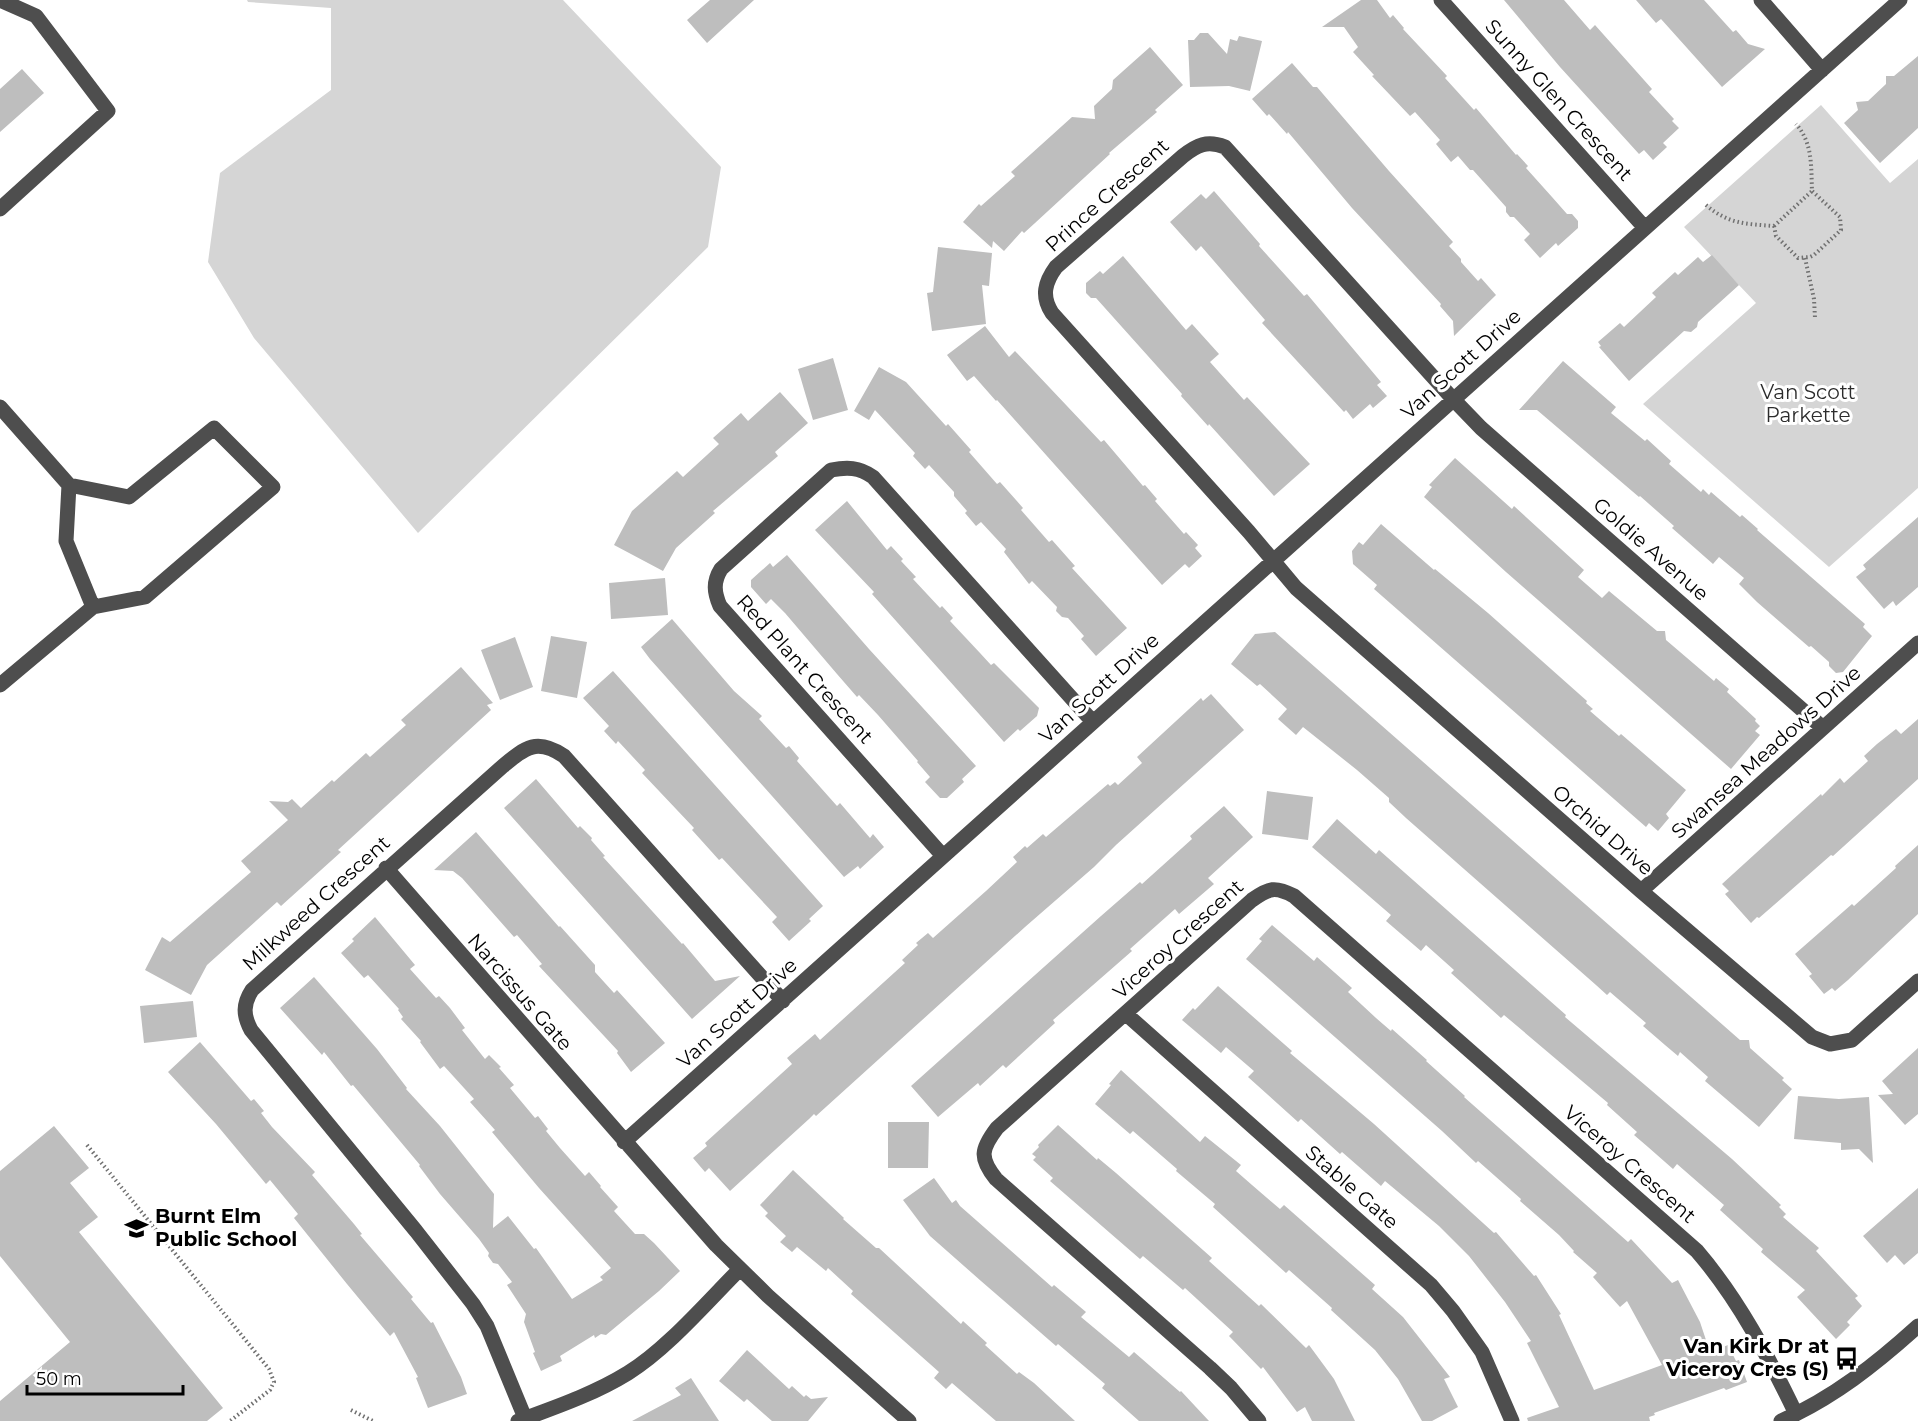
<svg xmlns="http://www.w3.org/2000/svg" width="1918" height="1421" font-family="Montserrat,sans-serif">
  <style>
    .green { fill: #d5d5d5 }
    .building { fill: #bebebe }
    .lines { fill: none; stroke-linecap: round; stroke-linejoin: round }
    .path { stroke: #707070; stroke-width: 4; stroke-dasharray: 1.5 3; stroke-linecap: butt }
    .minor { stroke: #4e4e4e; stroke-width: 15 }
    .labels { text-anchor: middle; stroke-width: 6; stroke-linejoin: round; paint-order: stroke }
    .street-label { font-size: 20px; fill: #000; stroke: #fff }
    .park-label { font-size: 20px; fill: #2c2c2c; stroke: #fff }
    .poi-label { font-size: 20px; font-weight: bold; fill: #000; stroke: #fff; text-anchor: start }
  </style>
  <rect width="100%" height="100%" fill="#fff"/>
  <path class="green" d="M247 0H563L721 167 708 247 418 533 254 338 208 262 220 173 331 90V8L248 2Z
    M1821 105 1890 183 1918 159V488L1829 567 1643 404 1756 303 1684 227Z"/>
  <path class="building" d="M710 0H754L707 43 687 20Z
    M1361 0H1377L1390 18 1393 15 1404 28 1403 29 1447 76 1445 78 1474 110 1476 108 1516 155 1517 154 1528 166 1526 168 1552 197 1567 214H1572L1578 221V228L1558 246 1556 243 1540 258 1524 240 1530 234 1514 217H1510L1506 212V207L1473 170H1470L1458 156 1451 162 1436 144 1440 140 1415 112 1410 116 1372 76 1374 75 1353 52 1358 47 1344 27H1322Z
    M1504 0H1564L1590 30 1595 25 1652 89 1649 92 1674 119 1672 121 1679 128 1663 143 1667 147 1653 160 1644 150 1639 154 1560 67Z
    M1636 0H1704L1733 32 1736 30 1748 44 1765 49 1722 87 1661 19 1656 23Z
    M1200 33H1208L1227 54 1230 39 1237 41 1239 36 1262 41 1250 91 1229 86 1190 87 1188 40H1194Z
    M1150 47 1183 85 1155 110 1157 112 1109 153 1110 154 1035 223 1024 233 1022 231 1004 251 993 241 992 248 963 222 979 204 981 206 1015 176 1011 172 1072 117 1095 119 1094 106 1112 89 1113 80Z
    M1918 56V128L1880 163 1844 123 1858 110 1856 102 1868 101 1886 84V76H1894Z
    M1292 63 1313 87H1317L1389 171 1453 242 1449 246 1461 259V262L1478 281 1481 278 1496 295 1454 336 1453 321 1440 306 1441 304 1352 208 1288 132 1287 134 1269 114 1267 116 1252 99Z
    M22 69 44 93 0 132V89Z
    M1214 191 1260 244 1259 246 1304 296 1307 294 1381 382 1377 385 1387 396 1373 408 1370 404 1353 419 1346 410 1344 412 1262 323 1265 320 1201 246 1196 251 1170 222 1201 194 1206 199Z
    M938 247 992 253 989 286 982 285 986 324 932 331 927 293 933 292Z
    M1712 255 1739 285 1698 322 1697 327 1691 332 1684 331 1629 381 1599 347 1601 346 1598 342 1620 323 1624 327 1656 297 1652 293 1675 272 1678 275 1698 257 1703 262Z
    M1123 256 1186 330 1192 324 1219 354 1210 362 1244 400 1247 397 1310 464 1274 496 1209 424 1208 426 1181 396 1182 394 1096 298H1091L1086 293V283L1100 271 1103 274Z
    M985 326 1009 357 1015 351 1101 442 1104 440 1143 486 1145 485 1157 499 1155 501 1184 534 1186 532 1198 545 1195 548 1202 556 1189 568 1185 564 1162 585 997 400 996 401 974 376 967 381 947 355Z
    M833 358 848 410 813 420 798 369Z
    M1563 361 1616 407 1611 413 1645 441 1647 439 1671 461 1669 464 1701 492 1703 489 1709 495 1711 492 1740 517 1742 515 1758 529 1757 530 1865 624 1863 627 1872 636 1843 672 1836 673 1829 666V662L1811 646 1809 647 1757 602 1739 584 1744 578 1719 557 1713 564 1672 528 1674 526 1640 496 1639 497 1537 410H1519Z
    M879 367 906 382 946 426 948 424 971 450 969 452 997 484 1000 482 1023 508 1021 510 1049 542 1052 540 1075 566 1072 568 1127 628 1096 656 1081 639 1084 636 1068 618 1062 617 1056 611 1057 607 1032 581 1029 584 1004 552 1006 549 981 522 976 526 965 513 967 511 954 496V492L929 465 925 469 913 456 915 453 875 410 869 420 854 411Z
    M780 392 808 423 775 452 778 456 713 511 715 513 676 548 663 571 614 545 632 511 677 471 683 477 719 444 713 438 741 413 748 421Z
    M1455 458 1512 509 1514 506 1584 570 1578 577 1602 598 1609 591 1657 631H1665L1666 640 1714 681 1716 678 1729 689 1727 692 1756 719 1755 721 1760 726 1755 731 1760 735 1731 769 1506 572 1424 497 1432 487 1429 485Z
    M847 501 887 550 891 546 903 559 901 561 916 577 913 579 940 608 942 606 953 618 950 621 980 653 991 665 994 663 1039 708 1037 716 1020 731 1018 729 1004 742 872 594 874 592 815 530Z
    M1918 517V587L1896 606 1893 601 1884 609 1856 577 1866 569 1863 565Z
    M1381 524 1434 570 1435 569 1488 613 1587 701 1586 703 1593 709 1590 711 1619 736 1621 734 1686 790 1666 814 1669 818 1658 831 1649 823 1646 827 1374 589 1377 585 1353 564 1352 551 1359 542 1363 545Z
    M787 555 869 649 976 766 962 779 964 782 947 798H940L925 782 930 777 917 762 918 761 878 715 859 695 857 697 837 674 785 613 771 599 766 604 751 587V580L770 563 773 567Z
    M665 578 668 615 611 619 609 583Z
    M672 619 734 691 762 716 759 719 786 748 789 746 799 758 797 761 837 806 840 803 870 838 873 834 884 847 860 869 858 866 844 877 650 659 641 647Z
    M1275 632 1740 1040H1749L1750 1048 1784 1078 1782 1080 1792 1089 1759 1127 1705 1081 1708 1077 1680 1052 1678 1056 1665 1045 1643 1026 1646 1023 1610 992 1607 995 1596 985 1406 818 1389 802V798L1357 770 1303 727 1296 735 1278 719 1287 709 1260 684 1257 686 1231 664 1255 634Z
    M551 636 587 642 577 698 541 691Z
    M515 637 533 687 500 700 481 650Z
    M461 667 493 703 487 705 491 710 338 850 341 852 281 906 277 902 207 965 191 995 145 970 162 937 170 942 251 872 241 861 288 820 269 801 288 802 292 799 301 808 332 780 334 782 366 753 370 757 406 725 401 720Z
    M613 671 823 906 809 919 811 921 789 941 772 922 777 917 722 858 719 860 692 830 694 828 642 773 645 770 618 741 616 744 604 731 609 726 583 698Z
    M1211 694 1244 730 1116 845 1094 867 1025 927 816 1116 814 1114 809 1119 730 1191 709 1168 705 1172 693 1158 707 1146 705 1143 792 1064 787 1058 815 1034 820 1040 905 963 902 960 918 945 916 943 928 933 933 938 986 891 1017 862 1013 857 1025 846 1027 848 1043 834 1046 837 1108 784 1110 786 1115 782 1118 785 1142 763 1137 757 1201 698 1203 701Z
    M1918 719V779L1833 856 1831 855 1759 918 1757 917 1751 923 1725 894 1729 891 1722 884 1821 794 1822 796 1840 778 1844 783 1868 761 1864 756 1877 744 1896 729 1901 734Z
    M536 779 578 828 580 826 592 838 591 840 605 856 603 857 682 944 683 943 715 981 740 976 692 1019 504 808Z
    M1267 791 1313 797 1308 840 1262 834Z
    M1224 806 1253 837 1208 878 1214 884 1179 914 1175 909 1130 949 1132 951 1053 1020 1055 1023 1006 1068 1003 1065 980 1086 978 1083 938 1117 911 1086 1101 916 1140 882 1142 884 1192 839 1190 836Z
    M1337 819 1376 854 1379 850 1566 1015 1565 1017 1732 1159 1781 1205 1779 1207 1786 1214 1783 1217 1819 1248 1816 1251 1858 1296 1855 1298 1862 1306 1847 1322 1850 1325 1836 1339 1797 1297 1805 1290 1761 1252 1763 1249 1720 1210 1724 1205 1677 1164 1673 1169 1648 1147 1634 1135 1637 1132 1607 1105 1608 1103 1504 1015 1501 1018 1451 973 1454 970 1426 945 1421 951 1386 921 1391 915 1312 847Z
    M476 832 559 927 560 926 595 965V972L614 993 617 990 665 1043 631 1072 617 1053 618 1051 539 966 542 964 517 935 514 937 462 878 453 871 434 870Z
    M1918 845V914L1848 980 1835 991 1832 988 1824 994 1809 976 1812 974 1795 954 1852 904 1854 906 1896 868 1895 866Z
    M375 917 415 965 410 969 436 998 439 996 450 1008 465 1028 462 1030 485 1059 489 1055 501 1067 499 1068 514 1085 510 1088 535 1118 538 1116 548 1129 546 1131 560 1148 585 1176 589 1172 601 1186 600 1187 618 1207 614 1211 635 1234H644L654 1243 680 1271 659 1291 606 1335 601 1334 595 1338 594 1335 560 1356 562 1361 541 1371 533 1353 535 1352 524 1322 526 1314 507 1285 512 1282 498 1264 493 1263 488 1256 489 1253 479 1239 440 1194 419 1166 420 1165 353 1085 351 1086 324 1052 322 1055 280 1008 314 977 377 1049 407 1088 406 1089 440 1126 494 1194 493 1228 508 1216 534 1249 536 1248 572 1299 603 1280 600 1277 611 1268 539 1188 492 1132 495 1130 470 1102 474 1099 444 1066 440 1069 420 1042 421 1041 401 1019 403 1017 398 1010 399 1009 368 975 364 978 341 953 354 941 352 939Z
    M1272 925 1314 961 1317 957 1352 988 1348 992 1376 1018 1391 1031 1392 1029 1427 1060 1426 1061 1465 1096 1464 1097 1628 1242 1631 1239 1672 1283 1678 1280 1700 1322 1710 1352 1728 1345 1736 1361 1739 1360 1747 1382 1726 1390 1724 1388 1654 1413 1655 1415 1649 1417 1650 1421H1528L1527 1418 1559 1407 1527 1343 1531 1341 1505 1302 1469 1256 1439 1226 1385 1181 1381 1186 1342 1152 1340 1154 1301 1119 1298 1122 1248 1077 1254 1071 1226 1047 1221 1053 1182 1020 1193 1008 1195 1010 1218 986 1292 1051 1290 1053 1374 1124 1494 1233 1496 1232 1534 1276 1536 1275 1561 1314 1559 1315 1594 1390 1662 1365 1627 1301 1620 1307 1593 1277 1597 1273 1573 1252 1574 1251 1559 1235 1520 1201 1521 1199 1478 1161 1476 1163 1442 1131 1246 959 1262 941 1259 939Z
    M193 1001 197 1037 144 1043 140 1006Z
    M200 1042 251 1101 254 1099 264 1111 261 1113 272 1127 315 1172 312 1175 354 1224 362 1234 360 1235 413 1297 411 1299 431 1323 433 1322 461 1377 467 1394 428 1408 416 1378 418 1377 394 1332 390 1336 347 1284 294 1218 298 1214 270 1180 266 1184 216 1124 168 1072Z
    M1918 1048V1114L1905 1125 1878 1095 1893 1094 1882 1081Z
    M1121 1070 1200 1142 1205 1136 1241 1165 1236 1171 1252 1185 1280 1209 1284 1205 1375 1285 1372 1289 1403 1317 1450 1377 1444 1379 1458 1407 1432 1421H1422L1398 1379 1375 1350 1331 1310 1332 1308 1289 1270 1286 1273 1213 1207 1215 1204 1176 1171 1177 1169 1133 1131 1130 1134 1095 1104 1111 1085 1109 1084Z
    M1798 1096 1839 1099 1869 1097 1873 1163 1859 1149 1841 1150V1143L1794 1139Z
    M888 1122H929L928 1168H888Z
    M1058 1125 1097 1160 1098 1158 1116 1173 1212 1258 1209 1261 1259 1306 1261 1304 1306 1348 1309 1345 1334 1379 1355 1421H1312L1305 1407 1297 1412 1263 1367 1261 1369 1229 1336 1233 1332 1185 1288 1183 1290 1143 1256 1140 1259 1050 1181 1053 1178 1033 1160 1036 1157 1032 1154 1039 1147 1038 1145Z
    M54 1126 89 1168 70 1183 98 1217 79 1232 223 1408 207 1421H0V1401L70 1342 0 1256V1171Z
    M793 1170 844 1218 843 1219 876 1248H879L961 1324 963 1321 987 1343 985 1345 1017 1374 1019 1372 1034 1383 1075 1421H996L952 1383 946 1389 934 1378 939 1372 851 1294 853 1291 828 1268 826 1271 797 1247 792 1252 780 1242 786 1236 765 1216 768 1213 760 1205Z
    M934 1178 952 1203 956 1200 960 1206 1052 1287 1054 1285 1086 1312 1081 1317 1129 1357 1134 1352 1180 1392 1181 1391 1209 1421H1139L1102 1388 1105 1384 1058 1344 1056 1346 981 1281 930 1236 903 1200Z
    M1918 1188V1253L1904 1265 1895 1255 1887 1263 1863 1236Z
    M747 1350 789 1389 792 1386 804 1397 806 1395 811 1399 828 1397 808 1421H772L747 1399 744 1402 719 1381Z
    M691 1378 719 1421H632L681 1395 675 1388Z"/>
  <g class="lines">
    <path class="path" d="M1706 205C1728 224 1746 224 1774 226
      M1774 226 1776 236 1798 258 1810 257 1814 255 1841 230 1840 217 1812 191C1811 167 1813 143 1796 124
      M1774 226 1812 191
      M1805 258 1814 299 1815 318
      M87 1145 269 1369 274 1382 270 1390 230 1421
      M351 1410 373 1421"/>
    <path class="minor" d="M0 0 36 16 108 111 0 209
      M1441 0 1645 228
      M1761 0 1822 70
      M0 407 69 485 66 541 93 607 0 685
      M69 485 129 497 214 428 273 487 145 597 93 607
      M1823 728 1481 428 1453 399 1225 147C1207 140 1197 145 1183 156L1056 267C1045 282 1041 296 1052 313L1249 532 1296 588 1641 891 1812 1037 1830 1044 1852 1040 1918 981
      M943 856 720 606C714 592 713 582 721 569L831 470C847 467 859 467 873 477L1093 722
      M386 868 716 1245 768 1296 909 1421
      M1641 891 1918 643
      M1126 1014 1431 1285 1453 1311 1482 1352 1512 1421
      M624 1142 1900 0
      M525 1418 487 1326 473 1304 416 1231 251 1030C243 1015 243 1004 252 990L503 766C526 747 537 738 564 756L783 1001
      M518 1421C556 1407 594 1394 628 1373 667 1349 707 1302 740 1269
      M1259 1421 1231 1388 1210 1368 996 1179C979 1158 981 1149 997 1128L1252 900C1269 888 1275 886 1294 896L1697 1251C1739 1300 1768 1356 1796 1414
      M1781 1421C1833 1398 1876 1364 1918 1326"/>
  </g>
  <defs>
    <symbol id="school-bare" viewBox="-9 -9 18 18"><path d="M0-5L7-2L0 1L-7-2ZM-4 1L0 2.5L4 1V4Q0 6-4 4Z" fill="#000" stroke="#fff" stroke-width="2.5" paint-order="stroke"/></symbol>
    <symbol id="bus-bare" viewBox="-9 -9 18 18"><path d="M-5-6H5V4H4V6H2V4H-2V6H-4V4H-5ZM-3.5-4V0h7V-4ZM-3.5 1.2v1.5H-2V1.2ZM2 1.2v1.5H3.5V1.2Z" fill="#000" stroke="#fff" stroke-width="2.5" paint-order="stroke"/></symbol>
  </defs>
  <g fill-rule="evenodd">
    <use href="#school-bare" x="120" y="1212" width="33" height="33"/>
    <use href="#bus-bare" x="1830" y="1342" width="33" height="33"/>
  </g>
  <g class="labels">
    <g class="street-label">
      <text transform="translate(1559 100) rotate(48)" y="7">Sunny Glen Crescent</text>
      <text transform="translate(1107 195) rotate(-42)" y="7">Prince Crescent</text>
      <text transform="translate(1461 364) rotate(-42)" y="7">Van Scott Drive</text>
      <text transform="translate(1651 549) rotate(41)" y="7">Goldie Avenue</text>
      <text transform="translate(805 669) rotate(48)" y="7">Red Plant Crescent</text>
      <text transform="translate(1099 688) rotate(-42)" y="7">Van Scott Drive</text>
      <text transform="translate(1766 752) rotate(-42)" y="7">Swansea Meadows Drive</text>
      <text transform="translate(1603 830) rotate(41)" y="7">Orchid Drive</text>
      <text transform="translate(316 903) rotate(-42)" y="7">Milkweed Crescent</text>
      <text transform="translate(1178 939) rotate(-42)" y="7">Viceroy Crescent</text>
      <text transform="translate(520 992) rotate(49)" y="7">Narcissus Gate</text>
      <text transform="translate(737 1013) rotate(-42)" y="7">Van Scott Drive</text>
      <text transform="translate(1630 1164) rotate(41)" y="7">Viceroy Crescent</text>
      <text transform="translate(1352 1187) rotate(41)" y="7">Stable Gate</text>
    </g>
    <g class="park-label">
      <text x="1808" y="399">Van Scott<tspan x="1808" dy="23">Parkette</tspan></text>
    </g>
    <g class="poi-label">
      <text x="155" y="1223">Burnt Elm<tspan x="155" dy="23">Public School</tspan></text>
      <text x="1829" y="1353" text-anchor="end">Van Kirk Dr at<tspan x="1829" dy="23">Viceroy Cres (S)</tspan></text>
    </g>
  </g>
  <path d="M27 1385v9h156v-9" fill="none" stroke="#000000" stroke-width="3"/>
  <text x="36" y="1385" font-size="18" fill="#000000" stroke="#ffffff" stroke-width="4.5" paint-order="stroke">50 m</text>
</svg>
